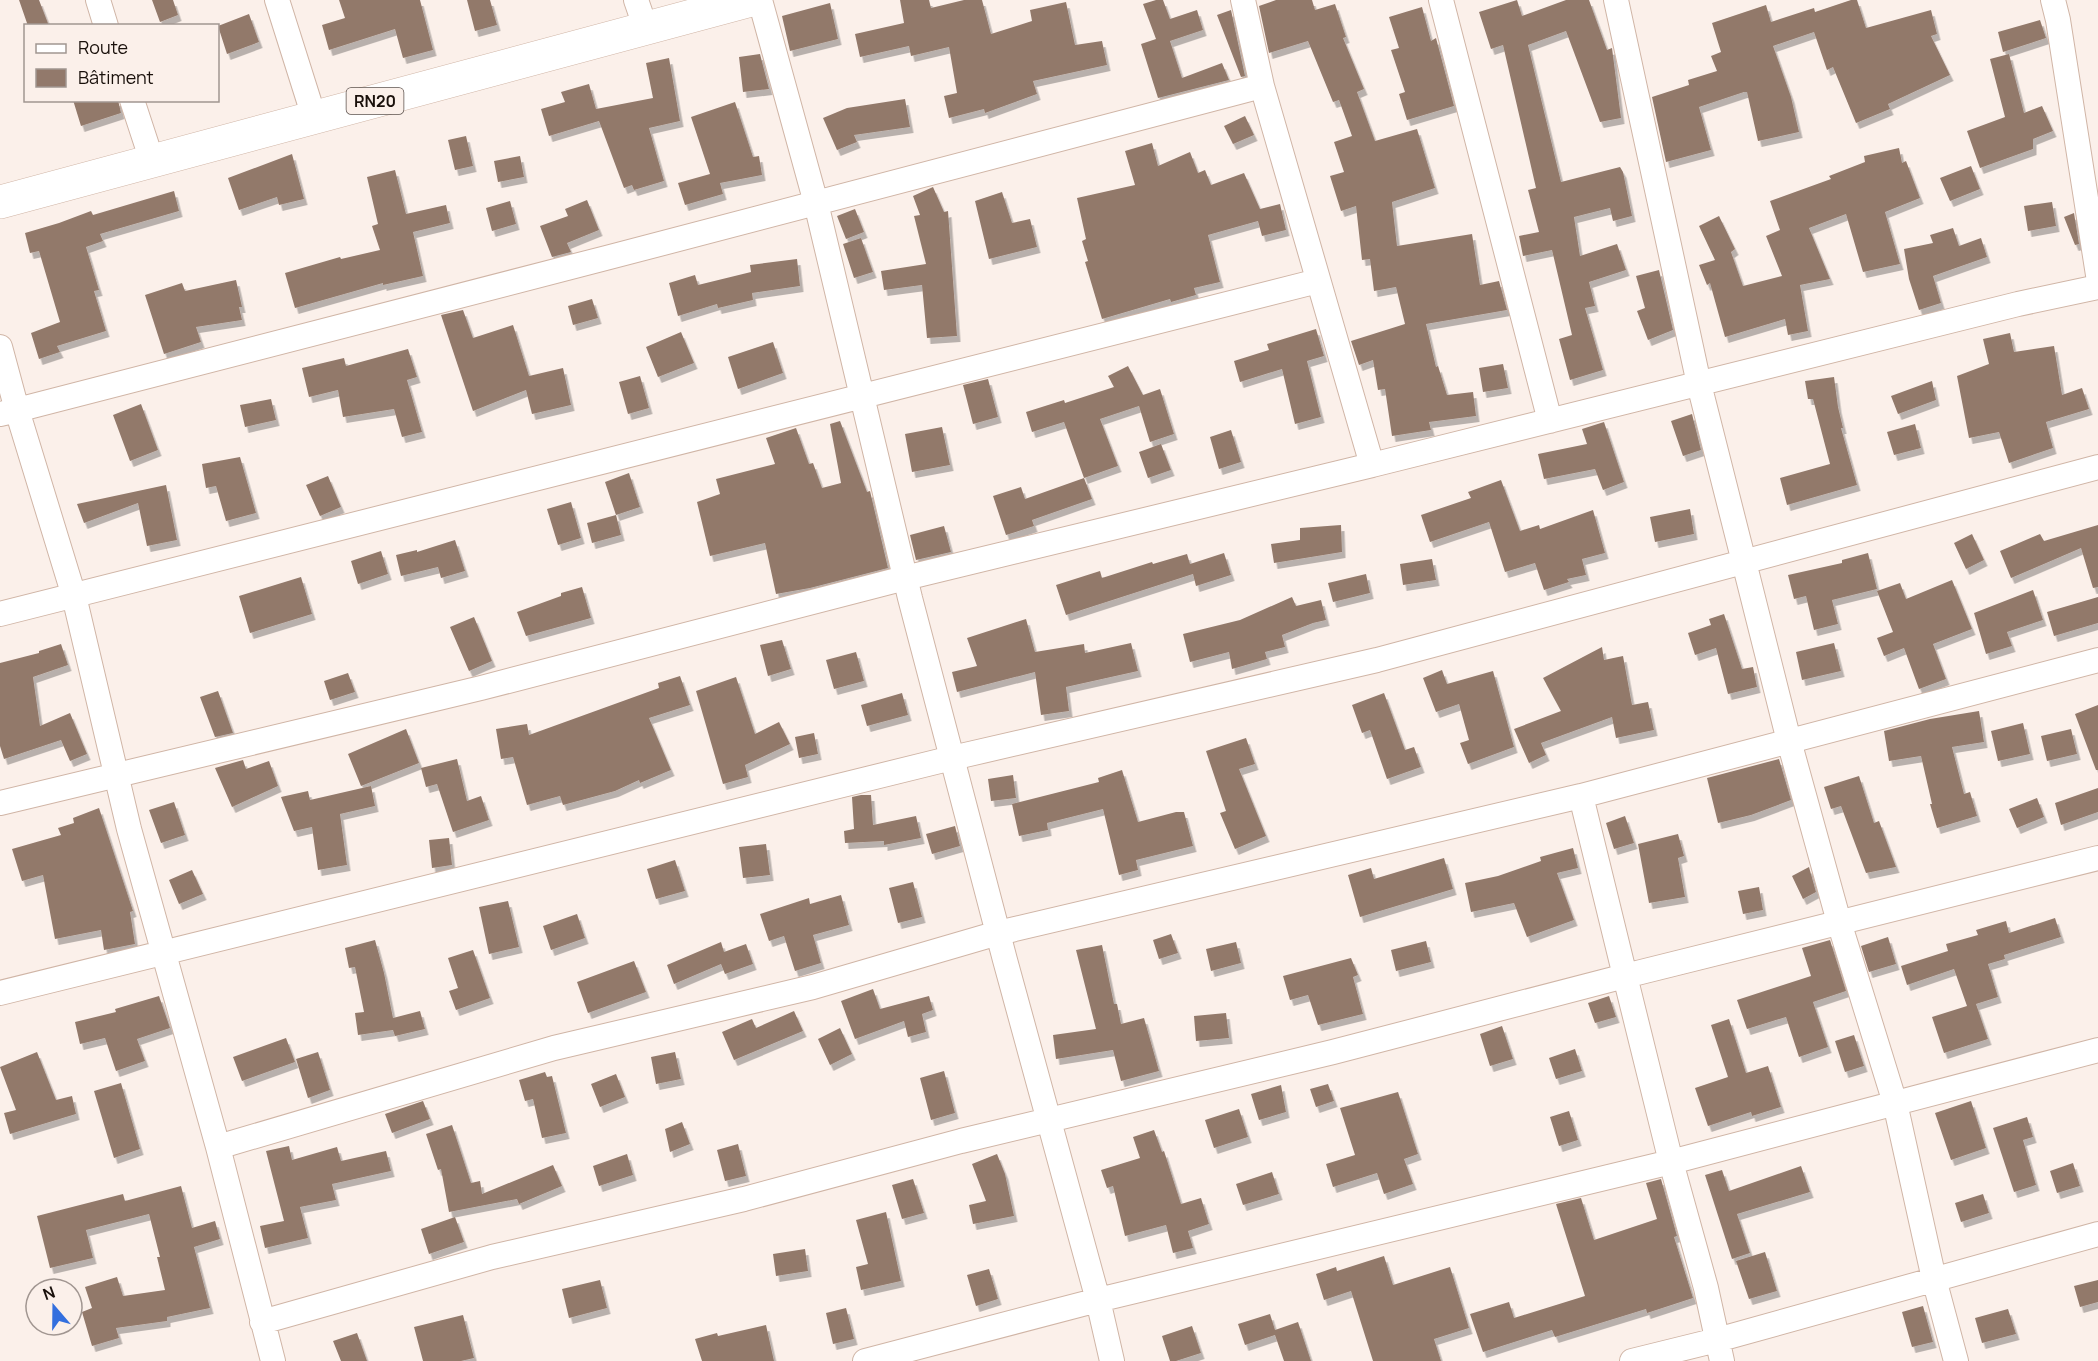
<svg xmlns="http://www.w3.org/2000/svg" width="2098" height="1361" font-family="Manrope,sans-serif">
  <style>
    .building { fill: #92796b; filter: url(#shadow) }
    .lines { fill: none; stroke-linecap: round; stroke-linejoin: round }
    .street-casing { stroke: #d0b5a6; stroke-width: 26 }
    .primary-casing { stroke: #d0b5a6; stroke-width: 34 }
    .street { stroke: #fff; stroke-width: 24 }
    .primary { stroke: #fff; stroke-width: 33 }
    .labels { text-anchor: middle; stroke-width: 6; stroke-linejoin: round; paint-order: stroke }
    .shield { fill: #fbf0ea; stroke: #5d534e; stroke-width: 1.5 }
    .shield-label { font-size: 16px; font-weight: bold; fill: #19100b }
  </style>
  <defs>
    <filter id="shadow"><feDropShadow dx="3.5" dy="6" stdDeviation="0" flood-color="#0004"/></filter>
  </defs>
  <rect width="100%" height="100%" fill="#fbf0ea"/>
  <path class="building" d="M19 0H39L49 26H28Z
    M152 0H173L178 15 160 22Z
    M339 0H420L433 50 403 58 395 29 329 50 322 25 345 18Z
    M467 0H490L497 25 475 31Z
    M900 0H929L931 8 964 0H982L991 34 1032 21 1030 10 1066 2 1075 45 1102 41 1107 65 1033 81 1037 94 985 113 984 109 949 118 944 96 957 93 949 47 911 56 909 46 860 57 855 34 904 23Z
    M1156 0H1163L1170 19 1197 10 1203 30 1170 41 1182 78 1222 63 1229 80 1158 98 1141 44 1156 39 1143 4Z
    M1276 0H1312L1315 10 1335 4 1346 37 1343 38 1364 89 1357 92 1375 141 1417 129 1435 188 1392 202 1397 246 1472 234 1480 285 1499 281 1507 310 1426 324 1436 367 1438 366 1447 395 1473 392 1476 416 1429 422 1431 430 1392 436 1385 389 1378 390 1373 360 1359 365 1351 341 1405 324 1396 287 1374 291 1370 259 1362 260 1356 206 1341 211 1330 176 1344 172 1334 142 1352 136 1339 100 1333 102 1308 41 1269 53 1259 6Z
    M1517 0 1522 16 1566 0H1589L1607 50 1612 48 1621 118 1600 122 1566 31 1528 45 1561 182 1620 167 1623 172 1632 216 1613 221 1610 208 1574 217 1580 256 1617 244 1626 270 1589 282 1595 306 1585 308 1603 370 1570 380 1559 339 1572 335 1552 250 1523 256 1519 236 1539 232 1528 190 1536 188 1503 45 1491 49 1479 12Z
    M1851 0H1857L1866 28 1931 10 1937 34 1931 36 1950 75 1888 104 1890 109 1856 123 1833 67 1827 70 1814 32 1773 46 1791 97 1799 132 1758 141 1747 92H1744L1699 107 1711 150 1666 162 1652 97 1689 85 1688 80 1717 71 1711 56 1721 52 1712 23 1766 5 1771 22 1814 8 1815 12Z
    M830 3 838 39 790 51 782 16Z
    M1422 7 1431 41 1436 38 1454 106 1407 120 1399 94 1405 92 1391 50 1399 48 1389 17Z
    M1231 10 1245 76 1241 77 1217 15Z
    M249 14 259 42 227 54 218 26Z
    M2040 20 2046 38 2003 52 1998 32Z
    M760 54 769 89 743 92 739 57Z
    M2009 54 2024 113 2042 106 2053 131 2033 139V149L1980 168 1967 131 2005 117 1990 59Z
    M669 58 680 121 649 128 664 181 634 190 632 185 624 188 599 121 549 136 541 109 565 102 561 92 589 84 596 109 653 98 646 63Z
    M905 99 910 127 854 135 857 142 837 150 823 118 847 108Z
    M73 100H118L121 113 81 126Z
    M735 102 753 157 759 156 762 175 720 183 723 194 685 205 678 183 710 174 691 117Z
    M1245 116 1254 135 1233 144 1224 126Z
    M466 136 473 166 455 170 448 140Z
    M1152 143 1158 166 1190 152 1198 173 1205 170 1211 185 1244 173 1260 209 1280 204 1286 230 1262 236 1258 221 1208 235 1220 282 1194 288 1196 295 1171 302 1170 299 1102 319 1085 262 1088 261 1082 241 1086 239 1077 198 1135 185 1125 151Z
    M1899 148 1902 163 1906 161 1920 198 1885 212 1900 264 1863 272 1846 214 1809 228 1830 279 1800 285 1808 331 1788 335 1785 319 1725 337 1710 283 1707 285 1699 265 1715 260 1699 226 1719 216 1735 249 1731 252 1743 286 1782 276 1766 236 1780 230 1770 201 1831 179 1829 176 1865 162 1864 156Z
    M292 154 304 199 279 205 277 197 239 210 228 178Z
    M520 156 524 177 498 182 494 161Z
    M1971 166 1980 189 1950 201 1940 178Z
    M395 170 406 214 446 205 450 223 413 232 423 276 383 285V283L295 308 285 273 340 257 341 259 380 250 372 226 378 224 367 177Z
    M933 187 944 212 948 211 957 336 927 338 922 285 884 290 881 271 926 264 914 216 920 215 913 196Z
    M174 191 179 211 100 234 103 241 86 247 99 290 94 291 106 331 57 346 60 352 39 359 31 333 60 322 39 251 30 253 25 233 59 223 91 211 93 215Z
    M1002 192 1012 223 1030 219 1037 247 989 259 975 201Z
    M587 200 599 230 567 243 571 252 552 257 540 226 568 216 565 209Z
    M510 201 516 224 492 231 486 208Z
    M2052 202 2056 226 2028 231 2024 206Z
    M855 209 864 232 846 239 837 216Z
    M2074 213 2079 244 2075 245 2064 217Z
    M1953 228 1959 246 1981 238 1987 257 1933 276 1941 303 1919 310 1909 279 1904 249 1933 243 1930 235Z
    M861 238 873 272 854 278 843 244Z
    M797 259 800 286 752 293 753 300 718 308 717 304 678 316 669 283 695 275 698 285 751 272 750 265Z
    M1659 270 1673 330 1648 340 1637 311 1645 308 1636 276Z
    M236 280 242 307H239L242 320 196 327 201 342 164 354 145 295 182 283 185 291Z
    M592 299 598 318 573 325 568 306Z
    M463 310 473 338 513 325 529 376 563 368 571 405 532 414 526 390 473 411 441 315Z
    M1316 329 1324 356 1307 361 1321 417 1295 424 1282 369 1240 382 1234 361 1269 350 1267 344Z
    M681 332 694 363 658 377 646 347Z
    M2010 333 2014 352 2054 346 2062 395 2082 388 2089 409 2046 422 2053 448 2009 463 1999 432 1969 438 1957 376 1989 364 1983 339Z
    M773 342 783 373 738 389 728 357Z
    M408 349 417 377 407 380 422 432 402 437 394 409 343 417 338 390 309 397 302 368 344 358 346 366Z
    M1503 364 1508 388 1483 392 1479 368Z
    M1128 366 1143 395 1160 389 1174 434 1150 442 1139 406 1100 419 1118 466 1084 478 1064 422 1032 432 1026 412 1064 400 1065 403 1114 387 1108 376Z
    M640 376 649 408 628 414 619 382Z
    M1834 377 1838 407 1843 428H1841L1857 485 1787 505 1780 478 1830 464 1813 399H1808L1805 381Z
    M988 379 998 417 973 424 963 385Z
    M1932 381 1936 400 1898 414 1891 396Z
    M271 399 276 420 245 427 240 405Z
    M141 404 158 450 130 461 113 415Z
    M1692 414 1701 450 1683 456 1671 421Z
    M840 421 867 492 870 491 888 568 810 588 776 594 765 543 710 556 697 502 720 494 716 479 775 464 766 438 796 428 809 464 813 463 822 488 841 483 830 424Z
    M1604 422 1624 482 1603 490 1595 469 1544 479 1538 454 1587 444 1582 429Z
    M1915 424 1921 448 1894 455 1887 432Z
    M942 427 950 465 912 472 905 434Z
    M1231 430 1241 462 1219 469 1210 437Z
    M1161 444 1171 470 1148 478 1139 452Z
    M240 457 256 513 226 521 216 486 206 488 202 464Z
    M629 473 640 507 616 515 605 482Z
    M328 476 341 507 320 516 306 485Z
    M1084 478 1092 499 1032 520 1034 526 1006 535 993 496 1021 487 1025 499Z
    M1501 480 1520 531 1539 525 1540 529 1593 510 1605 553 1582 559 1586 575 1567 579 1569 582 1544 590 1535 563 1505 572 1489 522 1430 542 1421 515 1471 498 1468 492Z
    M166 485 177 540 147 546 138 503 84 523 77 504Z
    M571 502 581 538 558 545 547 509Z
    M1690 509 1694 534 1655 542 1650 517Z
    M616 515 621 535 592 543 587 523Z
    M1341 525 1342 552 1274 563 1271 544 1300 540V528Z
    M2098 525V587L2093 588 2081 548 2011 578 2000 551 2040 534 2044 541Z
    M944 526 951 552 916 560 910 535Z
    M1972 534 1984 560 1966 569 1954 543Z
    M455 540 465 571 441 578 438 567 401 576 396 555 417 550V552Z
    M381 551 388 574 358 584 351 561Z
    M1224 553 1231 575 1196 586 1193 574 1066 615 1056 585 1100 571 1102 578 1152 562 1153 564 1187 554 1190 564Z
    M1868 553 1877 589 1832 600 1838 624 1814 630 1806 596 1794 599 1788 575 1842 563V560Z
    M1432 559 1436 580 1403 585 1400 564Z
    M1366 574 1370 593 1333 602 1328 583Z
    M301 577 312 614 250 633 239 596Z
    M1952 580 1972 629 1933 644 1946 679 1919 689 1904 648 1884 656 1877 638 1893 632 1877 591 1900 583 1906 599Z
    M582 587 591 618 526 636 517 612 561 596V593Z
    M2033 590 2043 620 2007 632 2012 646 1986 654 1974 613Z
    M1292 597 1296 606 1321 600 1326 620 1313 623 1282 635 1285 647 1265 652 1267 659 1232 669 1229 652 1190 662 1183 634 1240 620Z
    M2098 597V623L2054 636 2047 612Z
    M1724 614 1742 669 1753 667 1757 687 1728 694 1716 648 1695 655 1688 633 1711 625 1709 619Z
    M474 617 492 661 469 671 450 627Z
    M1026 619 1035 652 1084 644 1085 653 1131 643 1138 671 1066 687 1069 711 1041 715 1035 672 957 692 952 672 977 666 967 638Z
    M782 640 791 669 768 676 760 645Z
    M1834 643 1841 671 1802 680 1796 652Z
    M61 644 68 665 33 677 40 726 70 713 87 754 70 761 61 740 4 759 0 746V663L39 653V651Z
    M1602 647 1604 660 1623 656 1632 705 1648 702 1654 730 1616 738 1612 717 1541 743 1546 755 1529 763 1514 729 1561 711 1543 678Z
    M856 652 864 681 834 689 826 660Z
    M1442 670 1447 684 1493 671 1514 747 1468 764 1460 743 1469 740 1459 704 1436 712 1423 678Z
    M348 673 355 692 330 700 324 681Z
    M680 676 690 705 649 718 671 770 640 783 639 780 615 791 563 805 560 796 527 805 513 757 501 759 496 729 527 724 529 735 659 688 658 683Z
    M736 677 755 734 779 722 790 744 745 765 748 777 723 784 696 691Z
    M218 691 233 733 215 737 200 697Z
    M902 693 908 715 867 726 861 705Z
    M1384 693 1405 750 1414 747 1421 767 1387 779 1370 730 1362 733 1352 705Z
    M2098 705V770H2096L2075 714Z
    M1979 711 1984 742 1952 747 1964 794 1970 792 1977 816 1937 828 1930 804H1932L1921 756 1889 761 1884 731 1930 719Z
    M2023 723 2030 754 1998 761 1991 731Z
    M406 729 419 763 361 786 348 754Z
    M2071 729 2077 754 2047 761 2041 736Z
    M814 733 818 754 799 758 795 737Z
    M1246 738 1255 764 1239 769 1266 836 1235 849 1220 813 1226 811 1206 751Z
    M457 759 467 801 481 796 489 820 453 832 437 784 426 787 421 768Z
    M1779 759 1791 800 1751 815 1718 823 1707 778Z
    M243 760 246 769 269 761 278 786 232 807 215 768Z
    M1122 770 1138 822 1176 812H1184L1193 846 1136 860 1138 870 1119 875 1103 809 1047 823 1048 830 1019 836 1012 804 1099 782 1098 778Z
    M1013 775 1016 798 991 801 988 779Z
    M1859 776 1874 823 1879 821 1896 867 1866 873 1841 806 1831 809 1824 787Z
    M371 786 375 806 340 814 347 865 318 870 312 827 294 831 281 797 308 791 310 800Z
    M2098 788V812L2061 825 2055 803Z
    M861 795H871L873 825 916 816 921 838 884 845V841L845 843 844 831 854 829 852 797Z
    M2037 798 2044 817 2017 828 2009 809Z
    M174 802 185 835 161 843 149 810Z
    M99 808 133 911 130 912 135 944 104 950 101 930 55 939 43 875 22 881 12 849 61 835 58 828 74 823 73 818Z
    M1625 816 1634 843 1614 849 1606 823Z
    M955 826 960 846 932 854 926 834Z
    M1678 834 1684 856 1678 858 1685 897 1649 903 1638 844Z
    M449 838 452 865 432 868 429 840Z
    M766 844 770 875 743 878 739 847Z
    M1573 848 1578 868 1557 873 1574 920 1527 937 1514 903 1471 912 1465 883 1498 876 1541 861 1540 857Z
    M1444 858 1453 889 1360 917 1348 875 1371 868 1374 879Z
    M675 860 685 891 656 899 647 869Z
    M1809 867 1816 892 1803 899 1792 876Z
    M192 870 203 894 179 904 169 880Z
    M913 882 922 917 898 923 889 888Z
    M1759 887 1763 910 1743 914 1738 891Z
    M841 895 849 925 813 935 821 963 795 971 784 936 769 941 760 914 809 898 810 904Z
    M508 901 519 947 489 954 479 907Z
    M577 914 585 938 551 950 543 926Z
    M2055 918 2061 937 2004 955 2005 959 1988 964 1998 997 1976 1004 1988 1039 1944 1053 1932 1017 1967 1006 1954 969 1907 985 1901 966 1948 951 1946 944 1978 935 1976 930 2006 921 2009 933Z
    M1171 934 1178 953 1159 959 1153 940Z
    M1888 937 1896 964 1869 972 1861 946Z
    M375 940 384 973 393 1018 420 1011 425 1029 395 1036 393 1030 358 1035 355 1013 364 1012 355 967 349 968 345 948Z
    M1830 940 1846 991 1813 1002 1828 1047 1799 1057 1786 1017 1747 1029 1737 1000 1811 976 1802 948Z
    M1426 941 1431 962 1396 971 1391 950Z
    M721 942 724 952 746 944 753 964 725 974 721 964 674 984 667 965Z
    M1236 942 1241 963 1211 971 1206 949Z
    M1102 945 1114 1004H1117L1121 1024 1144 1018 1159 1071 1121 1081 1113 1050 1056 1059 1053 1035 1096 1029 1076 950Z
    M473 950 490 998 456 1010 449 991 458 988 448 958Z
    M1351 958 1358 975 1353 977 1363 1014 1318 1025 1308 995 1290 1000 1283 976Z
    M634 961 646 992 588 1013 577 982Z
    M873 989 880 1009 929 996 933 1010 922 1014 926 1032 908 1037 904 1021 855 1039 841 1001Z
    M159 996 170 1028 137 1039 145 1061 116 1071 105 1038 80 1044 75 1022 116 1012 115 1009Z
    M1609 996 1616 1017 1595 1023 1588 1003Z
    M794 1011 803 1031 734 1060 722 1032 752 1019 756 1028Z
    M1226 1013 1229 1038 1196 1041 1194 1016Z
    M1729 1019 1746 1073 1768 1066 1781 1107 1752 1116 1751 1112 1708 1126 1695 1088 1728 1077 1711 1025Z
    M1502 1026 1513 1059 1490 1066 1480 1034Z
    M840 1028 852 1054 830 1065 818 1039Z
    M1854 1035 1864 1066 1845 1072 1835 1041Z
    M286 1038 295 1062 242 1081 233 1057Z
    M1575 1049 1582 1071 1556 1079 1549 1058Z
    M37 1052 56 1100 72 1096 76 1114 10 1134 4 1113 16 1110 0 1067Z
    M318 1052 330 1090 308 1098 296 1059Z
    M675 1052 681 1079 656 1084 651 1057Z
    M944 1071 955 1113 931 1120 920 1078Z
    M545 1072 547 1077 552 1076 566 1133 542 1138 533 1099 525 1101 519 1080Z
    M616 1074 625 1097 600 1107 591 1084Z
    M121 1083 140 1149 114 1158 94 1091Z
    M1328 1084 1334 1101 1316 1107 1310 1089Z
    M1281 1085 1286 1112 1259 1120 1251 1094Z
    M1398 1092 1418 1154 1404 1159 1413 1184 1384 1194 1377 1173 1333 1187 1326 1164 1355 1155 1340 1108Z
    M423 1101 430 1119 392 1133 385 1114Z
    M1971 1101 1986 1148 1951 1160 1935 1113Z
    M1239 1109 1248 1137 1214 1148 1205 1120Z
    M1569 1111 1578 1140 1559 1146 1550 1117Z
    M2027 1117 2033 1137 2023 1140 2036 1185 2014 1192 1993 1128Z
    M682 1122 690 1144 670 1152 665 1129Z
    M452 1125 471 1183 480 1181 482 1194 553 1165 562 1186 519 1204 517 1199 449 1212 441 1169 438 1170 426 1134Z
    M1154 1130 1162 1152 1164 1151 1181 1204 1201 1198 1209 1224 1188 1231 1193 1248 1173 1253 1166 1225 1125 1236 1113 1186 1107 1188 1101 1170 1140 1158 1133 1137Z
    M738 1144 746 1176 725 1181 717 1150Z
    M289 1146 292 1160 337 1147 341 1161 386 1151 391 1171 332 1184 336 1200 300 1207 308 1238 265 1248 260 1226 284 1221 266 1151Z
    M627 1154 633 1175 599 1186 593 1166Z
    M997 1154 1005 1174 1014 1216 973 1224 969 1205 986 1201 972 1164Z
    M2073 1163 2080 1186 2057 1193 2050 1171Z
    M1801 1166 1810 1192 1737 1214 1750 1253 1732 1259 1705 1175 1722 1170 1729 1191Z
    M1272 1172 1279 1194 1243 1205 1236 1184Z
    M913 1179 924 1213 902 1219 892 1185Z
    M1661 1179 1677 1236 1674 1237 1693 1298 1647 1313 1646 1309 1555 1337 1552 1330 1483 1352 1470 1314 1509 1302 1514 1318 1585 1296 1556 1204 1581 1198 1594 1240 1657 1219 1646 1183Z
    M181 1186 192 1228 215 1221 220 1239 194 1247 210 1308 167 1317V1321L116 1328 119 1338 92 1346 82 1312 92 1308 85 1287 117 1277 123 1296 165 1290 157 1257H160L149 1214 86 1230 93 1258 50 1268 37 1216 123 1194 125 1201Z
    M1983 1194 1989 1213 1961 1222 1955 1203Z
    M886 1212 901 1281 861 1290 856 1267 868 1264 856 1220Z
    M455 1217 464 1242 429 1254 421 1229Z
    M805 1249 808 1271 776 1276 773 1254Z
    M1765 1252 1777 1291 1749 1299 1736 1261Z
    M1384 1256 1393 1285 1450 1267 1469 1328 1434 1339 1441 1361H1373L1351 1291 1324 1300 1316 1274 1336 1267 1337 1271Z
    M989 1269 998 1299 976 1306 967 1275Z
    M600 1280 607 1308 569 1318 562 1289Z
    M2098 1280V1302L2080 1307 2074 1286Z
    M1923 1306 1933 1342 1912 1347 1902 1312Z
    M846 1308 854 1339 833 1344 826 1313Z
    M2008 1309 2016 1334 1982 1343 1975 1318Z
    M1270 1314 1275 1330 1298 1322 1311 1361H1284L1275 1335 1245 1345 1238 1324Z
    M463 1315 474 1358 461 1361H423L414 1327Z
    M766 1325 774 1361H702L695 1339 717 1333 718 1336Z
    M1192 1326 1201 1353 1176 1361H1170L1162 1336Z
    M357 1333 367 1361H341L333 1341Z"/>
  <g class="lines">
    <defs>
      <path id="street" d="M98 0 106 26
        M277 0 314 117
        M636 0 646 29
        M760 0 816 203 910 598 1005 960 1098 1300 1112 1361
        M1243 0 1262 86
        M1441 0 1550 421
        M1616 0 1699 384 1744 562 1789 741 1839 922 1895 1103 1934 1279 1956 1361
        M2053 0 2058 20 2098 275
        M132 100 152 161
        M0 347 17 410 606 258 1262 86 1372 465 905 578 481 688 0 803
        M0 414 17 410 74 596 129 829 218 1147 273 1361
        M1372 465 2018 304 2098 287
        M0 614 1318 281
        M0 993 952 758 1377 660 2098 467
        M218 1147 554 1048 813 987 998 933 1581 796 2098 660
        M262 1322 492 1257 744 1199 961 1141 1333 1052 1625 976 1581 796
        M865 1361 1098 1300 1671 1162 2098 1050
        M1632 1361 1717 1340 2098 1234
        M1722 1361 1706 1288 1671 1162 1625 976 2098 858"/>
      <path id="primary" d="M0 202 751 0"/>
    </defs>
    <use href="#street" class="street-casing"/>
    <use href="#primary" class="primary-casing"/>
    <use href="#street" class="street"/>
    <use href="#primary" class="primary"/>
  </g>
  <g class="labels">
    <rect class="shield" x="346.5" y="88" width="57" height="26" rx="4.5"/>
    <g class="shield-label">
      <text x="375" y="107">RN20</text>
    </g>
  </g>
  <rect x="24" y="24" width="195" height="78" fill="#fbf0ea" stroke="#a19691" stroke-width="1.5"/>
  <rect x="36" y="44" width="30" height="9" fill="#ffffff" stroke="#a19691" stroke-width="1.5"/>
  <text x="78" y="54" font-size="18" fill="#19100b">Route</text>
  <rect x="36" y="69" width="30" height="18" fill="#92796b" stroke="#a19691" stroke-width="1.5"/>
  <text x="78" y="84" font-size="18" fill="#19100b">Bâtiment</text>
  <g transform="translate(54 1307) rotate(340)"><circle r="28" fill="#fbf0ea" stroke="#a19691" stroke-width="1.5"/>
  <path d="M0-4.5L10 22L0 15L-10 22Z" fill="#336fde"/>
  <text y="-9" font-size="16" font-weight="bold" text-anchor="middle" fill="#19100b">N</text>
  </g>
</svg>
